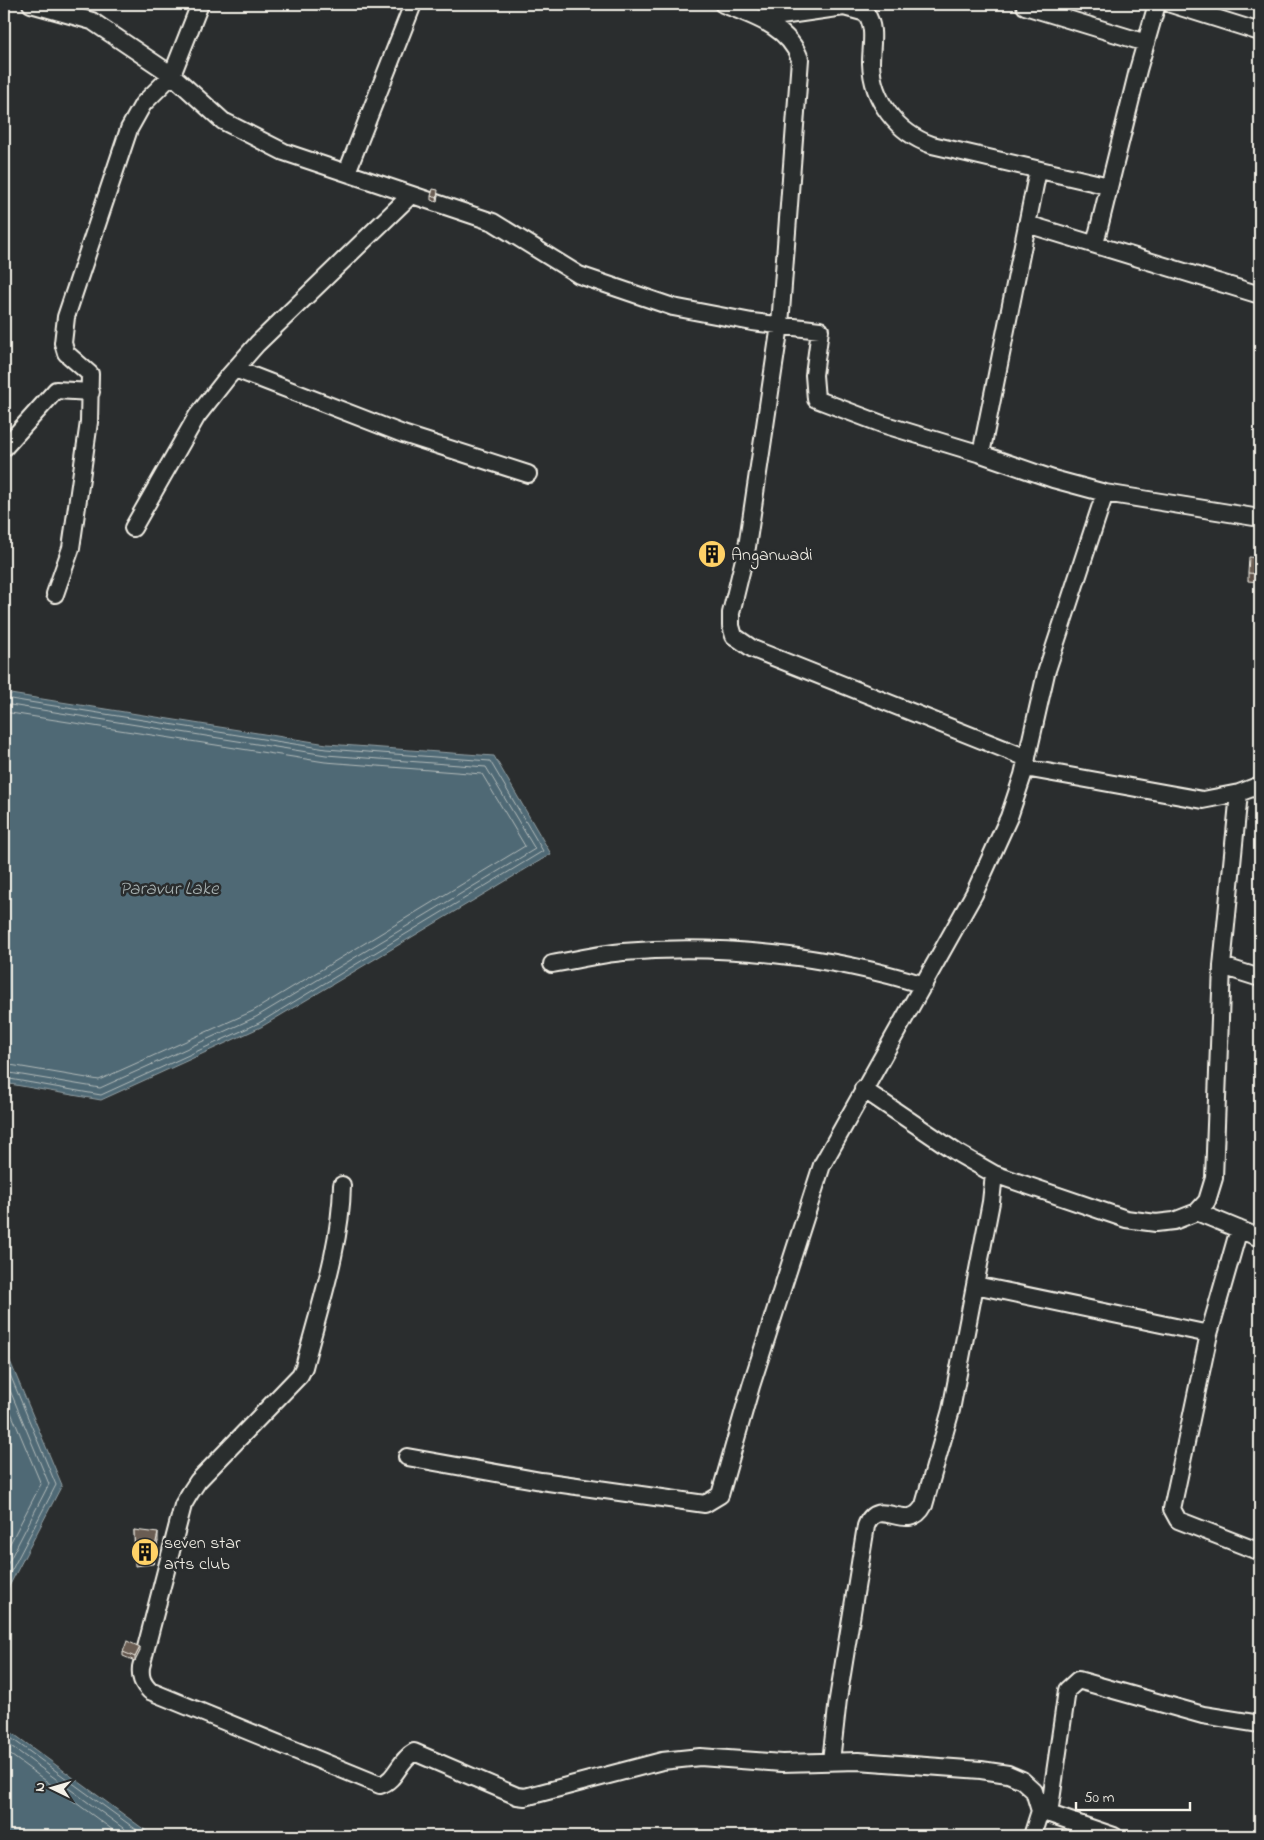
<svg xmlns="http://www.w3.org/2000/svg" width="1264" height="1840" font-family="'Indie Flower',sans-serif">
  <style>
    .water { fill: #506975; stroke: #929fa3 }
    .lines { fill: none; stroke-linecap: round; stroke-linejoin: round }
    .shore { stroke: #b2bbba; stroke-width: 1 }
    .minor-casing { stroke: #f4f1e8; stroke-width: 20 }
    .minor { stroke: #2a2d2e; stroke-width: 16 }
    .wall { fill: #5c5047; stroke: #f4f1e8 }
    .shaded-wall { fill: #4b4139; stroke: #f4f1e8 }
    .building { fill: #6b5d52; stroke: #f4f1e8 }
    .labels { text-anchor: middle; stroke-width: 5; stroke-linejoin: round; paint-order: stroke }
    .poi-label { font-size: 18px; fill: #f4f1e8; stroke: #2a2d2e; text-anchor: start }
    .water-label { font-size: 19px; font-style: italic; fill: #aab4b4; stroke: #2a2d2e }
  </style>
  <rect width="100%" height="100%" fill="#2a2d2e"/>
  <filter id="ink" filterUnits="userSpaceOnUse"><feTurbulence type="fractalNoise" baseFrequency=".02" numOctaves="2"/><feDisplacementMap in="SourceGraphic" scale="10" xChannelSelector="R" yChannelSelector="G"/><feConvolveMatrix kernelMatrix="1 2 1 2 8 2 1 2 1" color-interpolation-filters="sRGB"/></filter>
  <g filter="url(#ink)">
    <path class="water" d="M4 693 327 744 494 756 551 854 261 1027 101 1100 4 1083Z
      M4 1347 62 1485 4 1596Z
      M4 1727 153 1836H4Z"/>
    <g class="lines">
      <path class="shore" d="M4 698 326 749 490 761 543 851 259 1023 101 1095 4 1078
        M4 704 326 755 486 767 535 849 256 1017 100 1088 4 1072
        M4 712 325 762 482 774 525 846 253 1011 99 1080 4 1064
        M4 1360 56 1485 4 1585
        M4 1376 49 1484 4 1571
        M4 1396 41 1484 4 1555
        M4 1733 145 1836
        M4 1741 134 1836
        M4 1750 121 1836"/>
      <defs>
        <path id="minor" d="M31 4 92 21 172 75 223 121 284 152 493 222 579 275 673 307 752 322 820 330 814 375 816 399 882 424 981 454 1053 479 1105 493 1260 518
          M723 4C753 16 788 26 800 59L780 325 747 547 731 613V626L734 636 753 649 1027 758
          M1171 4 1260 32
          M1025 6 1146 43
          M760 19 844 7 866 13C876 28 871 45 871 63 872 100 897 133 932 145L1109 186
          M347 172 413 4
          M1027 224 1260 295
          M1095 244 1138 70 1157 4
          M235 369 403 434 528 474
          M4 448 56 390 91 392
          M981 454 1038 170
          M133 528 197 416 227 378 257 344 411 195
          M55 594 71 548 89 422 90 374 66 353 63 343 66 317 129 129 143 104 172 75 200 4
          M1025 768 1203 800 1239 793 1260 785
          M552 964C576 960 600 954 623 952 721 943 831 956 924 985
          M1222 966 1260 978
          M863 1089 959 1154 994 1174 1126 1219 1156 1223 1174 1221 1197 1212 1207 1201 1214 1178 1222 966 1239 793
          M342 1185C341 1246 319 1308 304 1367L300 1375 198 1481 190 1493 183 1505 141 1667C140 1677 142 1683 150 1691L380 1785C396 1781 399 1760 414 1752L517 1796 525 1797 662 1761 700 1757 782 1763 858 1761 981 1770 1008 1774 1022 1780 1034 1791 1040 1811 1032 1836
          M1197 1212 1260 1238
          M1239 1229 1209 1334 1172 1509 1178 1520 1260 1552
          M975 1285 1209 1334
          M407 1457 541 1481 705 1504 720 1495 751 1386 822 1165 974 894 1009 817 1023 775 1046 673 1105 493
          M831 1761 838 1699 866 1526C878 1494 908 1536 924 1505L951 1410 991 1202 994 1174
          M1041 1811 1114 1836
          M1049 1814 1067 1690 1078 1680 1203 1715 1260 1724"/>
      </defs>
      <use href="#minor" class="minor-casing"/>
      <use href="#minor" class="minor"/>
    </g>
    <path class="wall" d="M438 194 437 202 431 200V196Z
      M719 542 717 563 705 561V556Z
      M1260 558V582L1248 581V573Z
      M134 1530 158 1541 153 1564 135 1566Z
      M140 1651 135 1661 123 1656V1652Z"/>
    <path class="shaded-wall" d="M158 1533V1541L153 1564V1555Z
      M140 1647V1651L135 1661V1657Z"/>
    <path class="building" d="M433 189 438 190 437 198 431 196Z
      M707 541 719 542 717 559 705 556Z
      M1249 557 1260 558V574L1248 573Z
      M134 1530 158 1533 153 1555 135 1558Z
      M127 1641 140 1647 135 1657 123 1652Z"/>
  </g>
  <defs>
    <symbol id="building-disc" viewBox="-11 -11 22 22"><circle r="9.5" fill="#ffd166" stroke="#2a2d2e"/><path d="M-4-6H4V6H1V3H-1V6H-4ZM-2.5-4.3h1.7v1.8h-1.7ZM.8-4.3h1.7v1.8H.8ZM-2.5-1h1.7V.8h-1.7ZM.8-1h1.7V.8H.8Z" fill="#111"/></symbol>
  </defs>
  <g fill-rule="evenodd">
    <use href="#building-disc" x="696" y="538" width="32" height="32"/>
    <use href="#building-disc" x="129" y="1536" width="32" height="32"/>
  </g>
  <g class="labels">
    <g class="poi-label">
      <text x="731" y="560">Anganwadi</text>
      <text x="164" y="1548">seven star<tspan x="164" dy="21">arts club</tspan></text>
    </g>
    <g class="water-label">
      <text x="169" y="894">Paravur Lake</text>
    </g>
  </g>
  <rect width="1264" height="1840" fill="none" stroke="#2a2d2e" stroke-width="20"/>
  <rect x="10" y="10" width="1244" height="1820" fill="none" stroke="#f4f1e8" stroke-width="2" filter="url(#ink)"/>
  <g transform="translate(52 1788) rotate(275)" stroke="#2a2d2e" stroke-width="4" paint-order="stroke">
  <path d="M0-4L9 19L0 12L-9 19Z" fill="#f4f1e8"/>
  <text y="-8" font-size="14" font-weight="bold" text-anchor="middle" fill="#f4f1e8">N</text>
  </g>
  <path d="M1076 1802v8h114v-8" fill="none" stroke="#f4f1e8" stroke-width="2.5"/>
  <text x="1084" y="1802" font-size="15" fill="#f4f1e8" stroke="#2a2d2e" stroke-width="4" paint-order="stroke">50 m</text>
</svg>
